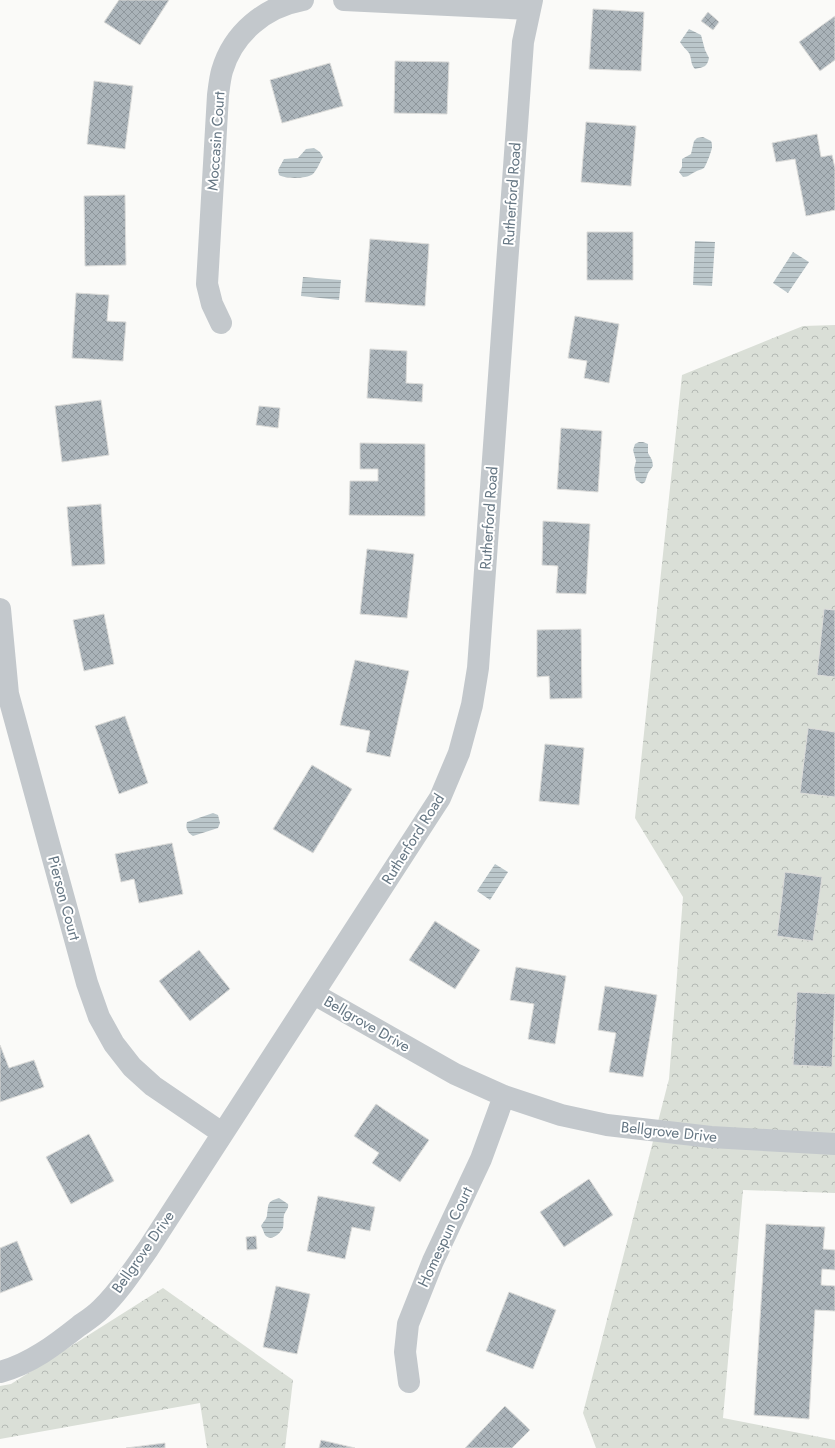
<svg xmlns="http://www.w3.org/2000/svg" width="835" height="1448" font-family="Jost,sans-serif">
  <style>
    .forest { fill: url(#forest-crowns) }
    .water { fill: url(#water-rules) }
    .building { fill: url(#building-cross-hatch); stroke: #dcdcda }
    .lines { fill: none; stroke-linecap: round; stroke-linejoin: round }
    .minor { stroke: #c3c8cc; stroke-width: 22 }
    .labels { text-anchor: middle; stroke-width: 4; stroke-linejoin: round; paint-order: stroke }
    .street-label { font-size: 15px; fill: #657683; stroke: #fff }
  </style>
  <defs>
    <pattern id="forest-crowns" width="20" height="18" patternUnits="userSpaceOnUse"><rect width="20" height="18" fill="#dadfd7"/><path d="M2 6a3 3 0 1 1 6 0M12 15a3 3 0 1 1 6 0" fill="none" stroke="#b4b9b4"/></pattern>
    <pattern id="water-rules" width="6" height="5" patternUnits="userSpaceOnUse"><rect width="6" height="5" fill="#bbc7cb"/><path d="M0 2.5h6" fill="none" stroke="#9ca6aa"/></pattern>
    <pattern id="building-cross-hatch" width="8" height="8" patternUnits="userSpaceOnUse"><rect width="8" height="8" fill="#aab3b9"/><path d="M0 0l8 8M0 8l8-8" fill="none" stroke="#8e969c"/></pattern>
  </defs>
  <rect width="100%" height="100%" fill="#fafaf8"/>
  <path class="forest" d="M835 325V1193L743 1190 723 1418 835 1440V1448H596L583 1413 669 1079 683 897 635 818 682 375 803 326Z
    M163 1288 293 1380 285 1448H207L200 1403 0 1439V1386L11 1384Z"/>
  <path class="water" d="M689 29 701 35 705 50 709 58C707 67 704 67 695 69 690 64 692 58 689 53 686 49 683 47 680 42Z
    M703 137 711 141C712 143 712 145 712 147 712 150 706 166 704 168 701 170 698 170 695 172 690 174 689 177 683 177L679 172 682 167V159L691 154 694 141 697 138Z
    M314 148 320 152 323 157C320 162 317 170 313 174 306 179 286 179 279 175L278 170 284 159 298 158 306 149Z
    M695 241 715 242 712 286 693 285Z
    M793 252 809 262 788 293 773 283Z
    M303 277 341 280 339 300 301 296Z
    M639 442H643L648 444V453L652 460 653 466 648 473 645 482 642 484 636 480 634 469 636 461 633 450 635 444Z
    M213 813 218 815 220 823 218 828 193 836C188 833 185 828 187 822Z
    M495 864 508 872 490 900 477 891Z
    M279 1198 288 1204C289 1209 286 1210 284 1215 283 1219 284 1224 283 1228 280 1234 271 1242 265 1235 264 1233 263 1229 261 1226 263 1222 267 1219 267 1215 269 1204 266 1202 279 1198Z"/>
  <path class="building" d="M119 0H169L140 45 104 22Z
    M593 9 644 12 641 71 589 69Z
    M708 12 719 22 713 30 701 21Z
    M835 16V60L820 71 799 42Z
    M395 61 449 62 447 114 394 113Z
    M330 63 343 106 282 123 270 80Z
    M94 81 133 86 125 149 87 144Z
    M586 122 636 126 631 186 581 182Z
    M817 134 821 157 832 155 835 168V210L806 216 795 159 776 162 772 143Z
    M125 195 126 265 85 266 84 196Z
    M587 232H633V280H587Z
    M370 239 429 244 425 306 365 302Z
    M76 293 109 295 107 321 126 322 123 361 72 358Z
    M575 316 619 324 609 383 584 378 587 361 568 358Z
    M370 349 407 351 406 383 423 384 422 402 367 398Z
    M101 400 109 455 62 462 55 406Z
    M259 406 280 408 278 428 256 425Z
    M561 428 602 431 598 492 557 489Z
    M360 443 425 444V516L349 515 350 481H378V469H360Z
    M101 504 105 564 72 566 67 507Z
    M543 521 590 524 586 594 556 593 558 566 542 565Z
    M367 549 414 554 407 618 360 614Z
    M824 609 835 610V677L817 675Z
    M104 614 114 664 84 671 73 620Z
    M581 629 582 698 550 699 549 676 537 677V630Z
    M355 660 409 671 390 757 366 752 370 731 340 725Z
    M125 716 148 783 119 794 95 726Z
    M808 728 835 732V797L800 793Z
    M545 744 584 748 579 805 539 801Z
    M312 765 352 789 313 853 273 829Z
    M172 843 183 894 139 903 134 879 121 882 115 854Z
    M785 872 822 877 813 941 777 936Z
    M435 921 480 950 455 989 409 960Z
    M199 950 230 989 190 1021 159 981Z
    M516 967 566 976 555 1044 528 1039 534 1004 510 1000Z
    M605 986 657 995 643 1077 609 1072 616 1033 598 1030Z
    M797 992 835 994 832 1067 793 1065Z
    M0 1045 9 1068 34 1060 44 1087 0 1102Z
    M376 1104 429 1140 400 1182 372 1163 379 1153 354 1136Z
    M89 1134 114 1181 71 1204 46 1157Z
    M589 1179 613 1215 564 1247 540 1212Z
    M318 1196 375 1207 370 1231 352 1227 345 1259 307 1251Z
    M766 1224 825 1227 823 1249 835 1250V1270L822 1269 821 1285 835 1286V1311L815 1310 809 1419 754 1415Z
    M256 1236 257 1249 247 1250 246 1237Z
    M17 1241 33 1280 0 1293V1248Z
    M276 1286 310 1294 297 1354 263 1347Z
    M509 1292 556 1310 533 1369 486 1351Z
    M505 1406 530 1430 512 1448H465Z
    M321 1440 355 1448H319Z
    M165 1443V1448H126Z"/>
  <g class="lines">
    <path class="minor" d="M344 0 530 9
      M221 323 212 304 207 284 218 95C219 87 220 78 222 71 233 33 265 7 303 0
      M0 609 8 694 87 983 99 1017 114 1044 132 1067 153 1086 222 1133
      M314 994 455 1074 504 1096 561 1115 607 1125 711 1137 835 1144
      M0 1372C30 1364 55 1345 79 1326 86 1321 94 1316 101 1309 119 1292 133 1270 148 1249L440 798 459 753 472 705 478 668 523 42 532 0
      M409 1382 405 1352 408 1324 433 1261 481 1159 504 1096"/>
  </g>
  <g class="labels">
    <g class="street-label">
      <text transform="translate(216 141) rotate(-86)" y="5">Moccasin Court</text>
      <text transform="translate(512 194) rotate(-86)" y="5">Rutherford Road</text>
      <text transform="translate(489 518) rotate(-86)" y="5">Rutherford Road</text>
      <text transform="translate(413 839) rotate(-58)" y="5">Rutherford Road</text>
      <text transform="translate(64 898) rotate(75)" y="5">Pierson Court</text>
      <text transform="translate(367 1024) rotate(30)" y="5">Bellgrove Drive</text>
      <text transform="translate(669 1132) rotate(6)" y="5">Bellgrove Drive</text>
      <text transform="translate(445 1237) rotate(-65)" y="5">Homespun Court</text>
      <text transform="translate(143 1252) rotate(-55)" y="5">Bellgrove Drive</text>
    </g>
  </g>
</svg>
